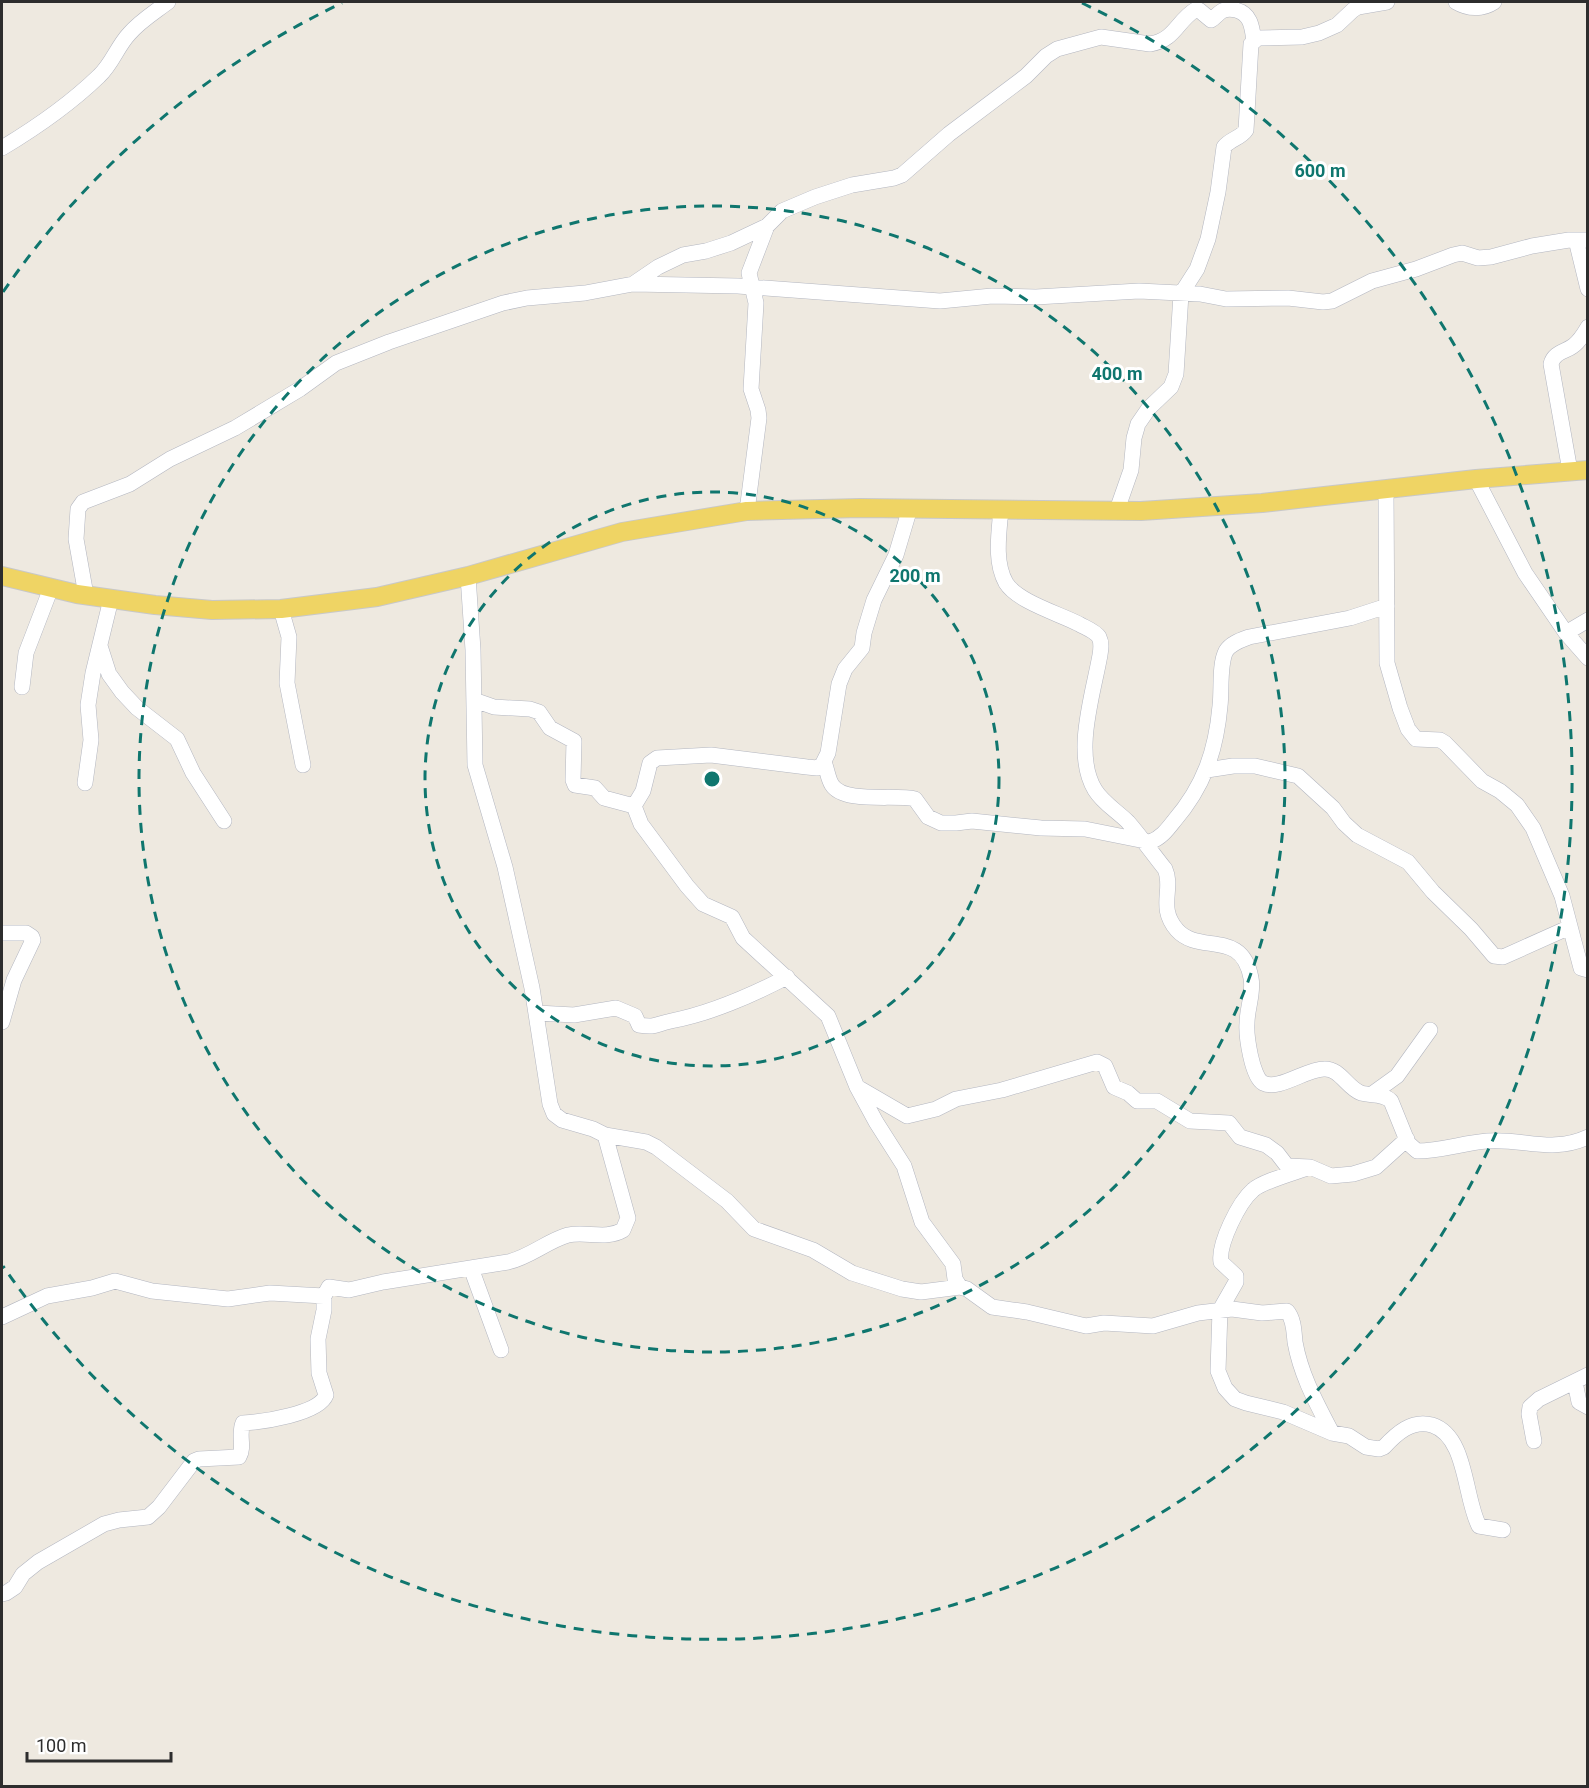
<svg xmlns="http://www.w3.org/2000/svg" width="1589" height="1788" font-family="Roboto,sans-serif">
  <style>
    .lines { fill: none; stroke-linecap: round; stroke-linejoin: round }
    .minor-casing { stroke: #b3b6c0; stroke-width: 16 }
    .major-casing { stroke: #c8c8c8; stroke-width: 20 }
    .minor { stroke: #fff; stroke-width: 15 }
    .major { stroke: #efd464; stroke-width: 18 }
    .ring { fill: none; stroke: #0f766e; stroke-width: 3; stroke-dasharray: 10 8 }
    .centre { fill: #0f766e; stroke: #fff; stroke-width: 3 }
    .ring-label { font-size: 18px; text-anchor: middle; font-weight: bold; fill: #0f766e; stroke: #fff; stroke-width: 6; stroke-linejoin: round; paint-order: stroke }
  </style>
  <rect width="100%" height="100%" fill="#eee9e0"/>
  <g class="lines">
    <defs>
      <path id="minor" d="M1456 2C1468 9 1482 10 1494 2
        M2 148C37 127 69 105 99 76 112 64 117 47 129 34 140 21 155 12 168 2
        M1576 240 1588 289
        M633 284 738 286 940 301 992 296 1036 297 1139 291 1200 294 1226 299 1288 298 1323 302 1332 301 1372 281 1416 269 1453 255 1462 253 1478 258 1491 257 1532 246 1569 240H1588
        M1570 471 1551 364C1554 352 1565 352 1573 346 1580 341 1584 334 1588 327
        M1476 479 1525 573 1566 633 1588 658
        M1386 489 1387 663 1400 708 1408 729 1416 739 1440 740 1445 743 1482 781 1500 791 1517 805 1533 828 1562 896 1581 968 1588 970
        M1001 509C999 533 994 562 1006 583 1018 602 1060 614 1079 624 1086 628 1095 631 1099 637 1102 643 1101 649 1100 655 1093 695 1073 754 1095 790 1103 803 1117 811 1128 822 1141 837 1153 854 1165 869 1174 889 1157 907 1177 930 1199 955 1242 928 1251 978 1254 993 1247 1008 1247 1023 1246 1036 1252 1077 1263 1083 1279 1091 1306 1069 1324 1069 1340 1068 1347 1088 1361 1093 1372 1096 1383 1093 1391 1101L1408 1143 1417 1151C1441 1151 1463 1143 1487 1141 1524 1138 1551 1154 1588 1137
        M1117 510 1131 470 1134 438 1138 424 1149 408 1171 387 1176 374 1181 294 1197 269 1208 239 1218 192 1224 147C1230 139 1241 138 1246 130L1251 44 1258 38 1302 37 1319 33 1337 25 1353 10 1358 7 1387 2
        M747 511 759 418 758 410 751 389 756 303 749 273 767 226 782 211 815 197 852 185 894 178 902 175 949 134 1026 76 1046 56 1057 49 1101 37 1150 44C1175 40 1177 21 1195 10H1199L1211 20C1215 18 1217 14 1222 11 1226 9 1231 9 1236 10 1251 14 1252 27 1254 41
        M468 576 473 650 475 765 505 867 532 988 550 1104 554 1114 562 1120 593 1129 605 1135 646 1142 656 1147 727 1201 754 1229 813 1250 852 1273 902 1289 921 1292 960 1287 967 1289 992 1307 1027 1312 1086 1326 1104 1323 1153 1326 1198 1313 1232 1309 1262 1313 1287 1311C1294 1319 1294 1332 1295 1342 1301 1376 1317 1404 1332 1433
        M86 595 76 539 78 509 83 502 130 484 170 459 235 428 300 389 336 363 389 342 503 303 527 298 585 293 633 284 658 267 683 255 706 251 731 243 767 226
        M281 609 289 637 287 683 303 765
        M1566 633 1588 620
        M100 646 109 674 122 692 137 708 177 739 193 773 224 821
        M22 687 26 653 51 588
        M474 700 494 707 530 709 539 712 550 728 574 741 573 780 575 785 595 788 604 798 634 806 641 824 687 886 703 904 732 917 743 938 828 1016 857 1087 876 1122 904 1166 922 1222 953 1264 955 1279 960 1287
        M824 762C827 769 828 779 832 785 844 804 896 794 915 799L928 817 941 823H956L972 821 1041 828 1085 829 1150 842C1161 838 1167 830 1174 821 1204 786 1216 751 1220 706 1222 691 1219 664 1226 651 1231 643 1241 640 1249 637L1350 618 1387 606
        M1207 770 1233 766H1255L1298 776 1333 808 1344 823 1357 835 1408 862 1433 892 1471 929 1494 956 1503 957 1570 927
        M85 783 91 740 88 705 93 673 111 599
        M634 806 643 791 650 763 657 758 711 755 807 767 817 768 822 765 828 753 839 684 845 669 862 648 864 633 874 600 896 555 910 508
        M2 933H26L32 937 33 940 14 980 2 1022
        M537 1013 574 1015 616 1008 635 1016 639 1025C657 1028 655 1024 671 1021 712 1013 750 996 787 977
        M857 1087 907 1116 936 1109 956 1099 1002 1090 1097 1062 1105 1066 1114 1087 1128 1093 1137 1101H1157L1190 1121 1229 1123 1240 1137 1266 1145 1277 1153 1287 1166 1310 1167 1331 1176 1353 1174 1376 1167 1407 1139
        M1372 1094 1397 1076 1430 1030
        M1310 1167C1297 1172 1263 1181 1253 1190 1239 1202 1218 1244 1221 1262L1236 1276V1282L1220 1310 1218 1371 1225 1388 1235 1399 1246 1403 1283 1412 1332 1433 1349 1436 1366 1447 1379 1449 1384 1447C1396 1434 1412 1419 1432 1425 1467 1436 1464 1497 1479 1526L1503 1530
        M471 1268 501 1350
        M2 1317 47 1296 92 1288 115 1281 152 1291 228 1299 270 1293 324 1296
        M1575 1382 1579 1402 1588 1407
        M1534 1441 1529 1414 1530 1407 1539 1399 1588 1375
        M2 1594 6 1593 15 1587 23 1574 38 1562 104 1524 119 1520 148 1517 159 1507 194 1461 199 1459 239 1457C245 1447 238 1434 243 1423 262 1422 319 1414 326 1395L319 1373 318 1339 324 1310V1296L329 1287 349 1290 383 1282 508 1262C530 1257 547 1241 568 1235 586 1231 606 1240 623 1230L628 1218 605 1135"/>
      <path id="major" d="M2 576 77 594 155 605 212 610 281 609 377 597 468 576 622 532 747 511 860 508 1141 511 1262 503 1476 479 1588 470"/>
    </defs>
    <use href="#minor" class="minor-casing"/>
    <use href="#major" class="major-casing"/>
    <use href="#minor" class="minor"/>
    <use href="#major" class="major"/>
  </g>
  <g class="ring">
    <circle cx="712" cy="779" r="287"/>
    <circle cx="712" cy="779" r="573"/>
    <path d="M3 292A860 860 0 0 1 342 3M1082 3A860 860 0 1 1 3 1266"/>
  </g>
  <circle cx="712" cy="779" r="9" class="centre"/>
  <g class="ring-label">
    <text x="1320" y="177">600 m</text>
    <text x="1117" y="380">400 m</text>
    <text x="915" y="582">200 m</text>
  </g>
  <rect width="1589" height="1788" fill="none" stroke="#2d2d2d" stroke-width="6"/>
  <path d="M27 1752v9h144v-9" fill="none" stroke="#2d2d2d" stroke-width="3"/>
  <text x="36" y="1752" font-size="18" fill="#2d2d2d" stroke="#ffffff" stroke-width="4.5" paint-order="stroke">100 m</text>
</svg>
